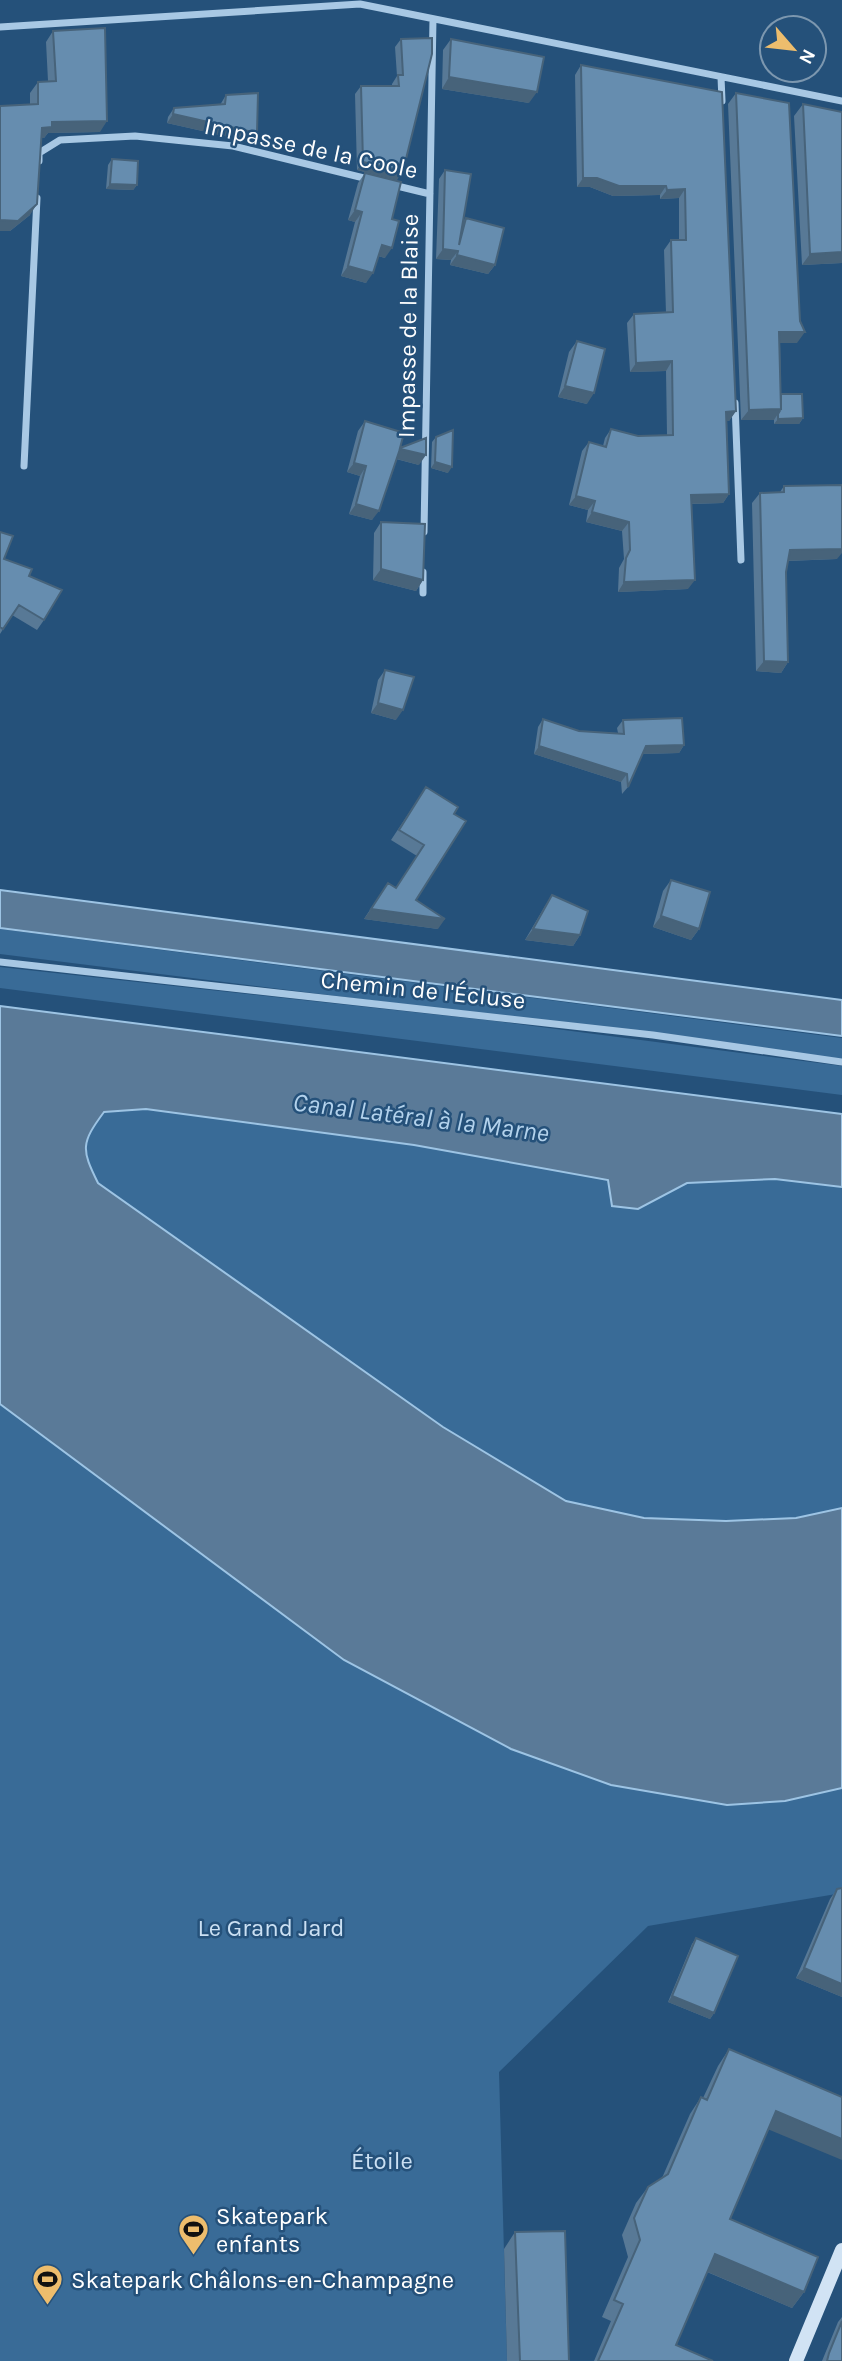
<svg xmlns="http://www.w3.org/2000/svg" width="842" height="2361" font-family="Karla,sans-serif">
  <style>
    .green { fill: #396b97 }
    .water { fill: #5a7a98; stroke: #9dc4e4; stroke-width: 2 }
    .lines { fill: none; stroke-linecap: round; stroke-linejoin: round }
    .street { stroke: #a8c8e4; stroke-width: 7 }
    .secondary { stroke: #d1e3f4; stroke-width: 14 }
    .wall { fill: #587996 }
    .shaded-wall { fill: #47637a }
    .building { fill: #668daf; stroke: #47637a; stroke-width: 2 }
    .labels { text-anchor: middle; stroke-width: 5; stroke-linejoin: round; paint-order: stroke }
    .street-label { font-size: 24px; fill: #fff; stroke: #25517a }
    .park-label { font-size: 24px; fill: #cbe0f3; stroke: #25517a }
    .poi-label { font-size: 24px; fill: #fff; stroke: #25517a; text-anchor: start }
    .water-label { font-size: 26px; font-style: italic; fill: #b3d2ec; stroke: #25517a }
  </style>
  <rect width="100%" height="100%" fill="#25517a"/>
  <path class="green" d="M0 929 842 1038V1059L0 954Z
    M0 967 495 1021 842 1066V1095L0 988Z
    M146 1109 414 1145 609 1180 613 1206 638 1209 687 1183 775 1179 842 1187V1508L796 1518 726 1521 644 1518 566 1501 443 1427 98 1183C81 1149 81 1143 104 1112Z
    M0 1404 344 1660 842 1788V1893L648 1926 499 2072 507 2361H0Z"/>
  <path class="water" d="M0 890 842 1000V1036L0 928Z
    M0 1006 842 1114V1187L775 1179 687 1183 638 1209 612 1206 608 1180 414 1145 146 1109 104 1112C81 1143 81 1149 98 1183L443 1427 566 1501 644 1518 726 1521 796 1518 842 1508V1788L785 1801 727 1805 611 1785 511 1749 344 1660 0 1404Z"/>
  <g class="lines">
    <path class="street" d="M0 27 360 4 842 101
      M721 77 722 101
      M39 161V153L60 140 135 136 233 146 368 179
      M393 185 430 194
      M735 403 741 560
      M24 466 37 198
      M424 532 433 19
      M423 593V572
      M0 962 653 1035 842 1062"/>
    <path class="secondary" d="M796 2361 842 2250"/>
  </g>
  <path class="wall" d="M53 31 100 132 48 133 44 138H41L30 215 10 231H0V106L30 104V93L38 82 48 81 46 42Z
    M432 38 397 180 357 170 355 94 361 86H392V84L397 76 395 47 401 39Z
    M451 39 529 103 442 89 443 50Z
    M581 65 722 92 736 411 729 421H727L729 494 723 503 692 504 688 589 618 592 619 568 624 559 622 531 586 522 588 510 569 505 582 451 589 442 603 446 605 438 611 429 638 436 667 435 666 371 630 372 627 323 634 314 666 313 664 250 671 240H679V198L660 199V195L613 196 590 187H577L575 75Z
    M736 93 797 343H780L781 394 803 418 799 424H774V420H741L728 104Z
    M226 95 257 133 251 142 167 123 168 117 174 108 220 105Z
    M803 104 842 112V263L802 265 794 116Z
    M112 159 137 185 133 190 106 189 108 165Z
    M445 170 463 221 466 218 495 265 488 274 450 265 451 260 436 259 439 179Z
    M365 173 392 219 385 258 378 256 366 283 341 276 355 222 348 220 358 183Z
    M577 341 587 404 558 397 569 352Z
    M365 421 400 448 419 465 396 459 372 520 349 514 360 476 347 472 358 431Z
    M436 437 448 473 431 468 432 442Z
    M784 486 837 559 788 561 786 572 788 662 781 673 756 671 752 503 760 493 780 492Z
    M381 522 423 580 416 591 373 580 374 533Z
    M0 532 4 559 29 576 44 620 37 630 12 615 0 634Z
    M385 670 396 720 371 713 378 680Z
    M543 719 579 731 618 733 617 728 623 720 684 745 679 753 643 754 628 787 622 794 621 782 534 754 538 727Z
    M426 787 454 814 416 900 438 929 364 919 381 893 396 888 417 856 391 840Z
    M671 880 699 929 691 940 653 927 663 891Z
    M552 895 580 935 573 946 525 940 545 906Z
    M842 1888V1997L796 1978 830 1899 837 1889Z
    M696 1938 714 2013 710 2019 668 2002 692 1944Z
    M729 2049 768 2129 730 2219 804 2292 792 2308 707 2272 676 2345 713 2361H594L611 2321 602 2317 628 2257 622 2235 636 2203 648 2187 662 2178 690 2114 701 2097 703 2098 718 2066Z
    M515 2232 569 2361H507L504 2249Z
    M842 2317V2361H822L838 2322Z"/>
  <path class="shaded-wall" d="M449 77 537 92 529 103 442 89Z
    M173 114 257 133 251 142 167 123Z
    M107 121 100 132 48 133 44 138H34L42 128 52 122Z
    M363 162 403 171 397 180 357 170Z
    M583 178H597L666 186 660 195 613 196 590 187H577Z
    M110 184 137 185 133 190 106 189Z
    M685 189 679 198 660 199 667 190Z
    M37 204 30 215 10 231H0V220Z
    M355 210 362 212 355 222 348 220Z
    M382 245 392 248 385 258 375 255Z
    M443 249 458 251 451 260 436 259Z
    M842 252V263L802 265 810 254Z
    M457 255 495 265 488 274 450 265Z
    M348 266 373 273 366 283 341 276Z
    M779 332H805L797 343H772Z
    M672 361 666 371 630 372 636 363Z
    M565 386 594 393 587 404 558 397Z
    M781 409 774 420H741L749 410Z
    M736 411 729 421H720L726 412Z
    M803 418 799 424H774L778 419Z
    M400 449 426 455 419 465 393 458Z
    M435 462 452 467 448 473 431 468Z
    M354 463 366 466 360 476 347 472Z
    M729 494 723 503 685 504 691 495Z
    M576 496 595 501 588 510 569 505Z
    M356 504 379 511 372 520 349 514Z
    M592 512 629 522 622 531 586 522Z
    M842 549V553L837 559 782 561 790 550Z
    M381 569 423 580 416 591 373 580Z
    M695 580 688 589 618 592 624 582Z
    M764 661 788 662 781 673 756 671Z
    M378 703 403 710 396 720 371 713Z
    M684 745 679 753 641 754 646 746Z
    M539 746 627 774 621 782 534 754Z
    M371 909 445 919 438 929 364 919Z
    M661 916 699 929 691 940 653 927Z
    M533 929 580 935 573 946 525 940Z
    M804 1968 842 1984V1997L796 1978Z
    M672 1996 714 2013 710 2019 668 2002Z
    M776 2111 842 2139V2160L765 2128Z
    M715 2254 804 2292 792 2308 703 2270Z"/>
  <path class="building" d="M105 28 107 121 52 122V127L42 128 37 204 18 221 0 220V106L38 104V82L56 81 53 31Z
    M432 38V54L403 171 363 162 361 86H399L398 75H403L401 39Z
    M451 39 544 57 537 92 449 77Z
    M581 65 722 92 736 411 726 412 729 494 691 495 695 580 624 582 626 558 630 550 629 522 592 512 595 501 576 496 589 442 606 447 611 429 638 436 673 435 672 361 636 363 634 314 673 312 671 240H686L685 189 667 190 666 186H619L597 178H583Z
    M258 93 257 133 173 114 174 108 225 104 226 95Z
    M736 93 789 103 800 321 805 332H779L781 409 749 410Z
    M803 104 842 112V252L810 254Z
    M112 159 138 161 137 185 110 184Z
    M445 170 471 174 459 245 466 218 504 228 495 265 457 255 458 251 443 249Z
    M365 173 401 182 392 219 399 221 392 248 382 245 373 273 348 266 362 212 355 210Z
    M577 341 605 349 594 393 565 386Z
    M781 394H802L803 418 778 419V414L781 409Z
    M365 421 404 433 400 448 426 438V455L400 449 379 511 356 504 366 466 354 463Z
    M453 430 452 467 435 462 436 437Z
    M842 485V549L790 550 786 572 788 662 764 661 760 493 784 492V486Z
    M381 522 425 524 423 580 381 569Z
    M0 532 13 536 4 559 32 569 29 576 62 590 44 620 19 605 3 629 0 627Z
    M385 670 414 677 403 710 378 703Z
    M682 718 684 745 646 746 628 787 627 774 539 746 543 719 579 731 624 734 623 720Z
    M426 787 458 807 454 814 466 821 416 900 445 919 371 909 388 883 396 888 424 845 399 830Z
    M671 880 710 892 699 929 661 916Z
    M552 895 588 911 580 935 533 929Z
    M842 1888V1984L804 1968 837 1889Z
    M696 1938 738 1956 714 2013 672 1996Z
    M729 2049 842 2097V2139L776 2111 730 2219 818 2257 804 2292 715 2254 676 2345 713 2361H598L623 2304 614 2300 640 2240 634 2218 648 2187 668 2174 701 2097 707 2100Z
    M565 2231 569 2361H520L515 2232Z
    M842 2321V2361H827L829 2353Z"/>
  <defs>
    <symbol id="stadium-pin" viewBox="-11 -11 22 30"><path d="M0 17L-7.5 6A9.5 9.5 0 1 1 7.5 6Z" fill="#edbd6d" stroke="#25517a"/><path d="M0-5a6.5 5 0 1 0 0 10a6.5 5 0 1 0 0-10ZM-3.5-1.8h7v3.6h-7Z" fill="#111"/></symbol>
  </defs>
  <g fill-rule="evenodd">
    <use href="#stadium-pin" x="176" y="2212" width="35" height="47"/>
    <use href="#stadium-pin" x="30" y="2262" width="35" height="47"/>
  </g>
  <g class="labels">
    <g class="street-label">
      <text transform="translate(311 148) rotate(12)" y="8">Impasse de la Coole</text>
      <text transform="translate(408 326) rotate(-89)" y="8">Impasse de la Blaise</text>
      <text transform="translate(423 990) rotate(6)" y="8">Chemin de l'Écluse</text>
    </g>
    <g class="park-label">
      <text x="271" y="1936">Le Grand Jard</text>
      <text x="382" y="2169">Étoile</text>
    </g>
    <g class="poi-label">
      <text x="216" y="2224">Skatepark<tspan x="216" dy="28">enfants</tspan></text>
      <text x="71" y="2288">Skatepark Châlons-en-Champagne</text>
    </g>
    <g class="water-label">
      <text transform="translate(421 1117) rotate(7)" y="9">Canal Latéral à la Marne</text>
    </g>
  </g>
  <g transform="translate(793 49) rotate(118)"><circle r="33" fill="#25517a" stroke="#7c97af" stroke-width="2"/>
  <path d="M0-5L12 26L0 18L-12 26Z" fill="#edbd6d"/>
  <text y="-10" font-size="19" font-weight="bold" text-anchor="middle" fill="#ffffff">N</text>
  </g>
</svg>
